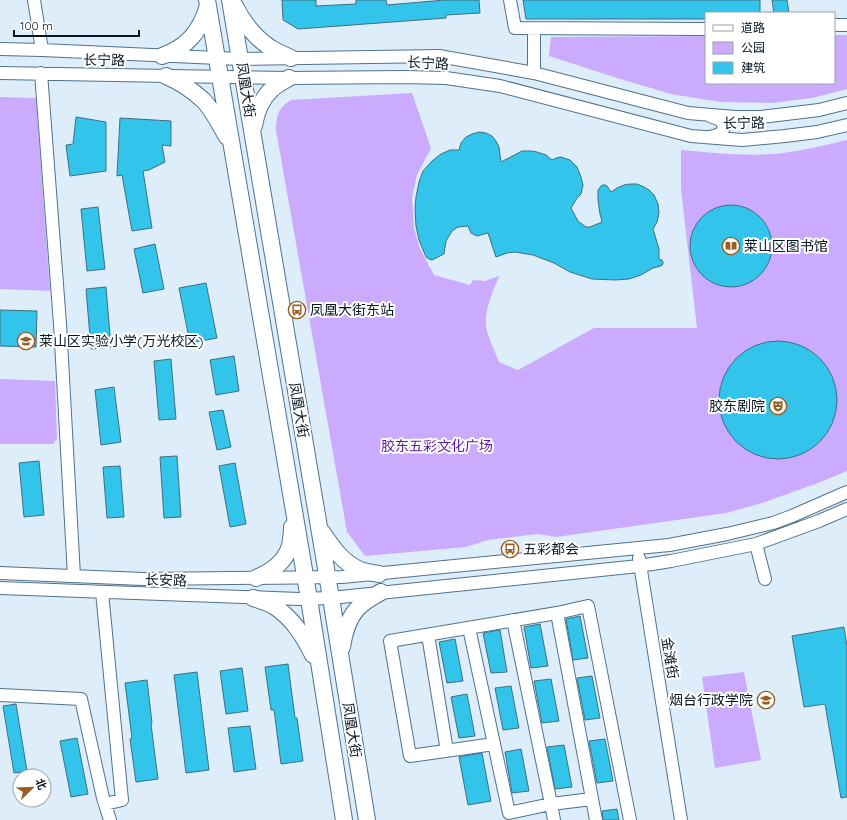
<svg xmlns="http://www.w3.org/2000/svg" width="847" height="820" font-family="Quicksand,'Noto Sans SC',sans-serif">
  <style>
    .green { fill: #caabfd }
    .building { fill: #33c4eb; stroke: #3e7080 }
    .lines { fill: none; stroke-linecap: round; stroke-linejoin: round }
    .minor-casing { stroke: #4e738e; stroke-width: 14 }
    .major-casing { stroke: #4e738e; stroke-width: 18 }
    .minor { stroke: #fff; stroke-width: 12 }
    .major { stroke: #fff; stroke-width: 16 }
    .labels { text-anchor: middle; stroke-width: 4; stroke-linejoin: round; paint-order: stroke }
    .street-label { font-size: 14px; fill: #081621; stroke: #fff }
    .poi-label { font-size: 14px; fill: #081621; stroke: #fff; text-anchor: start }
    .park-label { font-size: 14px; fill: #5b1699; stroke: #fff }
  </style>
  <rect width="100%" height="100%" fill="#ddedf9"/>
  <path class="green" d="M834 35H847V89L812 98 772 103 720 102 671 94 617 78 549 56 551 37 706 36V83H834Z
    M412 93 431 148 417 175 412 198 414 228 420 249 434 275 470 285 473 280 485 281 499 276C493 292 484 310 486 327 487 335 496 354 499 362L518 370 594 328H697L681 189V150C715 153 749 157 783 153 805 150 826 145 847 140V471L818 483 759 504 726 513 556 537 538 534 488 540 466 547 365 556 347 532 276 130C277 115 277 109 291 100Z
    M0 97 36 98 50 291 0 289Z
    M0 379 55 381 57 439 53 444H0Z
    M744 672 761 760 715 768 702 677Z"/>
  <path class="building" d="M282 0H316V6L356 4V0H386L387 5 445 0H479L480 13 446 15V18L298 29 283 20Z
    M523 0H760V13H706V19H526Z
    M772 0H787L789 13H774Z
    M76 117 106 122V171L70 176 66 145 73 144Z
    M120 118 171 121V146L162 145 165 162 149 170 143 171 152 228 132 231 122 175 117 176Z
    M479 132 486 133 492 136 496 141 499 147 501 162 522 151H531L537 152 546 155 552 160 556 158 561 157 570 160 577 167 581 177 583 185 581 194 577 198 571 208 578 221 586 227H590L602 222 600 214 598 200V190L602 185H605L607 186 611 192 617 188 624 185 630 184H637L644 187 649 190 654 195 658 204 659 213 657 222 653 229 659 249V259L662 260 663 262V264L661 266 653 268 641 275 629 279 615 280 592 279 570 272 554 263 533 255 515 252 507 253 496 257 488 233 477 236 471 233 468 226 458 227 452 231 446 241 444 254 432 260 429 259 426 257 419 240 416 226 415 209 416 197 419 182 423 171 432 161 441 154 450 150H459L461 143 466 137 472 134Z
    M690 246a41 41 0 1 1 82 0a41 41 0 1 1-82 0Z
    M98 207 105 269 87 271 81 209Z
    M155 244 164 289 143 293 134 249Z
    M206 283 217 338 190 343 179 288Z
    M106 287 111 347 91 349 86 289Z
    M0 310 37 311 36 347 0 346Z
    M719 400a59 59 0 1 1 118 0a59 59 0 1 1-118 0Z
    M234 356 239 391 216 395 210 360Z
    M171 359 176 419 159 420 154 361Z
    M114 387 121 442 101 445 95 390Z
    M223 410 231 447 217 450 209 412Z
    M177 456 181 517 164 518 160 457Z
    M39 461 44 515 24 517 19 463Z
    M235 463 246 524 230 527 219 466Z
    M120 466 124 517 107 518 103 467Z
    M580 616 588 658 573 660 566 619Z
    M540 624 548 666 531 668 524 627Z
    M844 627 847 646V797L841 798 825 704 804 707 792 636Z
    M500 630 507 672 491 673 483 633Z
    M455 639 463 681 447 683 439 642Z
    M288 664 295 718H297L303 761 281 764 274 710H271L265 667Z
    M242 668 248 711 226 714 220 671Z
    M197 672 209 770 186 773 174 675Z
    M592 676 600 718 585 720 577 678Z
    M551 679 559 721 542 723 534 681Z
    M147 680 152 723 151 724 158 779 136 782 130 739 132 738 125 683Z
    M511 686 519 728 503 730 495 688Z
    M467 694 475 736 459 738 451 697Z
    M16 704 27 771 14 773 3 706Z
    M250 726 256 769 234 772 228 728Z
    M77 738 88 794 71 797 60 741Z
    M605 739 613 781 597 783 589 741Z
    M564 745 572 787 555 789 547 747Z
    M521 749 529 791 512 793 505 752Z
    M482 753 491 801 468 805 459 757Z
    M617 809 619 820H603L602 811Z"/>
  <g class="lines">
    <defs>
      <path id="minor" d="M34 0 42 50
        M510 0 515 28 706 29
        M834 25H847
        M534 28V73
        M0 49 42 50 240 59 439 56 534 73 688 113 735 117H761L819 110 847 103
        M0 73 289 78 405 77 446 78 500 86 691 136 742 140 785 136 817 132 847 125
        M41 73 60 324 74 576
        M710 137C717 135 722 135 724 127L721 120 710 116
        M756 544 765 579
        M639 558 681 820
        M0 573 143 579 342 577 669 545 727 534 773 523 792 516 847 492
        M0 588 299 599 331 598 639 566 671 561 756 544 819 521 847 509
        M102 592 122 800 105 804
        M513 620 551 804 592 799
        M469 628 494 744
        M428 635 447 751
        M0 695 81 699 103 798 110 820
        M554 820 551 804 509 813 494 744 410 756 390 641 557 613
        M596 820 557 613 588 606 630 820"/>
      <path id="major" d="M207 0 309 599 344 820
        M230 0 331 598 367 820
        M235 6C243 23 257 40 274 50 279 53 285 55 291 58
        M162 56C188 47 200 31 208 6
        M166 76C180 82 192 90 203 100 213 110 220 125 227 137
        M254 126C256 113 262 98 272 89 277 84 284 81 289 78
        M322 532C332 547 343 563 360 570 366 572 373 573 379 574
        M256 578C271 572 285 562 290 546 291 540 292 533 292 527
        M253 598C260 600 268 603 274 606 293 619 303 635 313 655
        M342 647C344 634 348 619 357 609 364 601 373 597 381 592"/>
    </defs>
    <use href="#minor" class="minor-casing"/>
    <use href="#major" class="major-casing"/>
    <use href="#minor" class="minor"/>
    <use href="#major" class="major"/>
  </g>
  <defs>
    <symbol id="library-ring" viewBox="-11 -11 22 22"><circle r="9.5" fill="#fff" stroke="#995d20" stroke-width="1.5"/><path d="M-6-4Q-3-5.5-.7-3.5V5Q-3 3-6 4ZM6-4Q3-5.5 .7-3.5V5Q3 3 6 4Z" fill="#995d20"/></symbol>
    <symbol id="bus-ring" viewBox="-11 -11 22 22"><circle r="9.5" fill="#fff" stroke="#995d20" stroke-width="1.5"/><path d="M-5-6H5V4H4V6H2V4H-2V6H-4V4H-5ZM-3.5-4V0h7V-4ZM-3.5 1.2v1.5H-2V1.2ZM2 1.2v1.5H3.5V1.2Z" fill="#995d20"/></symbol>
    <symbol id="school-ring" viewBox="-11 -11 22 22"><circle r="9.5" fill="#fff" stroke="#995d20" stroke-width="1.5"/><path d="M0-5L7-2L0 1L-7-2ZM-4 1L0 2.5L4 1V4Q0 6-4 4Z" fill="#995d20"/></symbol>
    <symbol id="theatre-ring" viewBox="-11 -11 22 22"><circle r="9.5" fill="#fff" stroke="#995d20" stroke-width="1.5"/><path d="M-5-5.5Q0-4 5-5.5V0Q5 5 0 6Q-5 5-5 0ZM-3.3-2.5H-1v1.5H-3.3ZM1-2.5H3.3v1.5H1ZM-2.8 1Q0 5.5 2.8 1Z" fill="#995d20"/></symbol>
    <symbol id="university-ring" viewBox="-11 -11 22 22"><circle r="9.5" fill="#fff" stroke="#995d20" stroke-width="1.5"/><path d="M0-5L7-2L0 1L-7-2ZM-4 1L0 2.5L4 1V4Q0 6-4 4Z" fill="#995d20"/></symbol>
  </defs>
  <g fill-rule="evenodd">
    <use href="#library-ring" x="721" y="236" width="20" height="20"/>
    <use href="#bus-ring" x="287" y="300" width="20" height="20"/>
    <use href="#school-ring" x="16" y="331" width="20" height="20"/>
    <use href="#theatre-ring" x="768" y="396" width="20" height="20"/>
    <use href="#bus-ring" x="500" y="539" width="20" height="20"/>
    <use href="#university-ring" x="756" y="690" width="20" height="20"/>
  </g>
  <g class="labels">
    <g class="street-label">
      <text transform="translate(104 60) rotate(1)" y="5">长宁路</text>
      <text transform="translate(428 63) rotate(3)" y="5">长宁路</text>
      <text transform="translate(246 90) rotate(81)" y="5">凤凰大街</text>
      <text transform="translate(744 123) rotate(-1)" y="5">长宁路</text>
      <text transform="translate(299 410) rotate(80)" y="5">凤凰大街</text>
      <text transform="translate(166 580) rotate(2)" y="5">长安路</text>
      <text transform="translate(670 658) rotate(81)" y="5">金滩街</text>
      <text transform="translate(352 730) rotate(81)" y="5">凤凰大街</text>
    </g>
    <g class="poi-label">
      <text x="744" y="251">莱山区图书馆</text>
      <text x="310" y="315">凤凰大街东站</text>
      <text x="39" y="346">莱山区实验小学(万光校区)</text>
      <text x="765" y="411" text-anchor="end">胶东剧院</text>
      <text x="523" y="554">五彩都会</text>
      <text x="753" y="705" text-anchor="end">烟台行政学院</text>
    </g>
    <g class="park-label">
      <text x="437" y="451">胶东五彩文化广场</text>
    </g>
  </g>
  <rect x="705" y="12" width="130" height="72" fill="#ffffff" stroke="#9ca2a6"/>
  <rect x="713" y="25" width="20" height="6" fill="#ffffff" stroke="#9ca2a6"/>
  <text x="741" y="32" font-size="12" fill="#081621">道路</text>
  <rect x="713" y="42" width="20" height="12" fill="#caabfd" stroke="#9ca2a6"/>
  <text x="741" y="52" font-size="12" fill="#081621">公园</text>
  <rect x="713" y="62" width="20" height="12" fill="#33c4eb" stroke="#9ca2a6"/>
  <text x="741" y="72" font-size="12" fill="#081621">建筑</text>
  <g transform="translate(32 788) rotate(67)"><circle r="19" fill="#ffffff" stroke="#9ca2a6"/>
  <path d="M0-3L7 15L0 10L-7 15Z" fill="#995d20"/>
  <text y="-6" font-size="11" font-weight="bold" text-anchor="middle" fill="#081621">北</text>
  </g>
  <path d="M14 30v6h125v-6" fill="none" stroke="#081621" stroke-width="2"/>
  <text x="20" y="30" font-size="12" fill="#081621" stroke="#ffffff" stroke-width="3" paint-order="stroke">100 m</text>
</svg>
